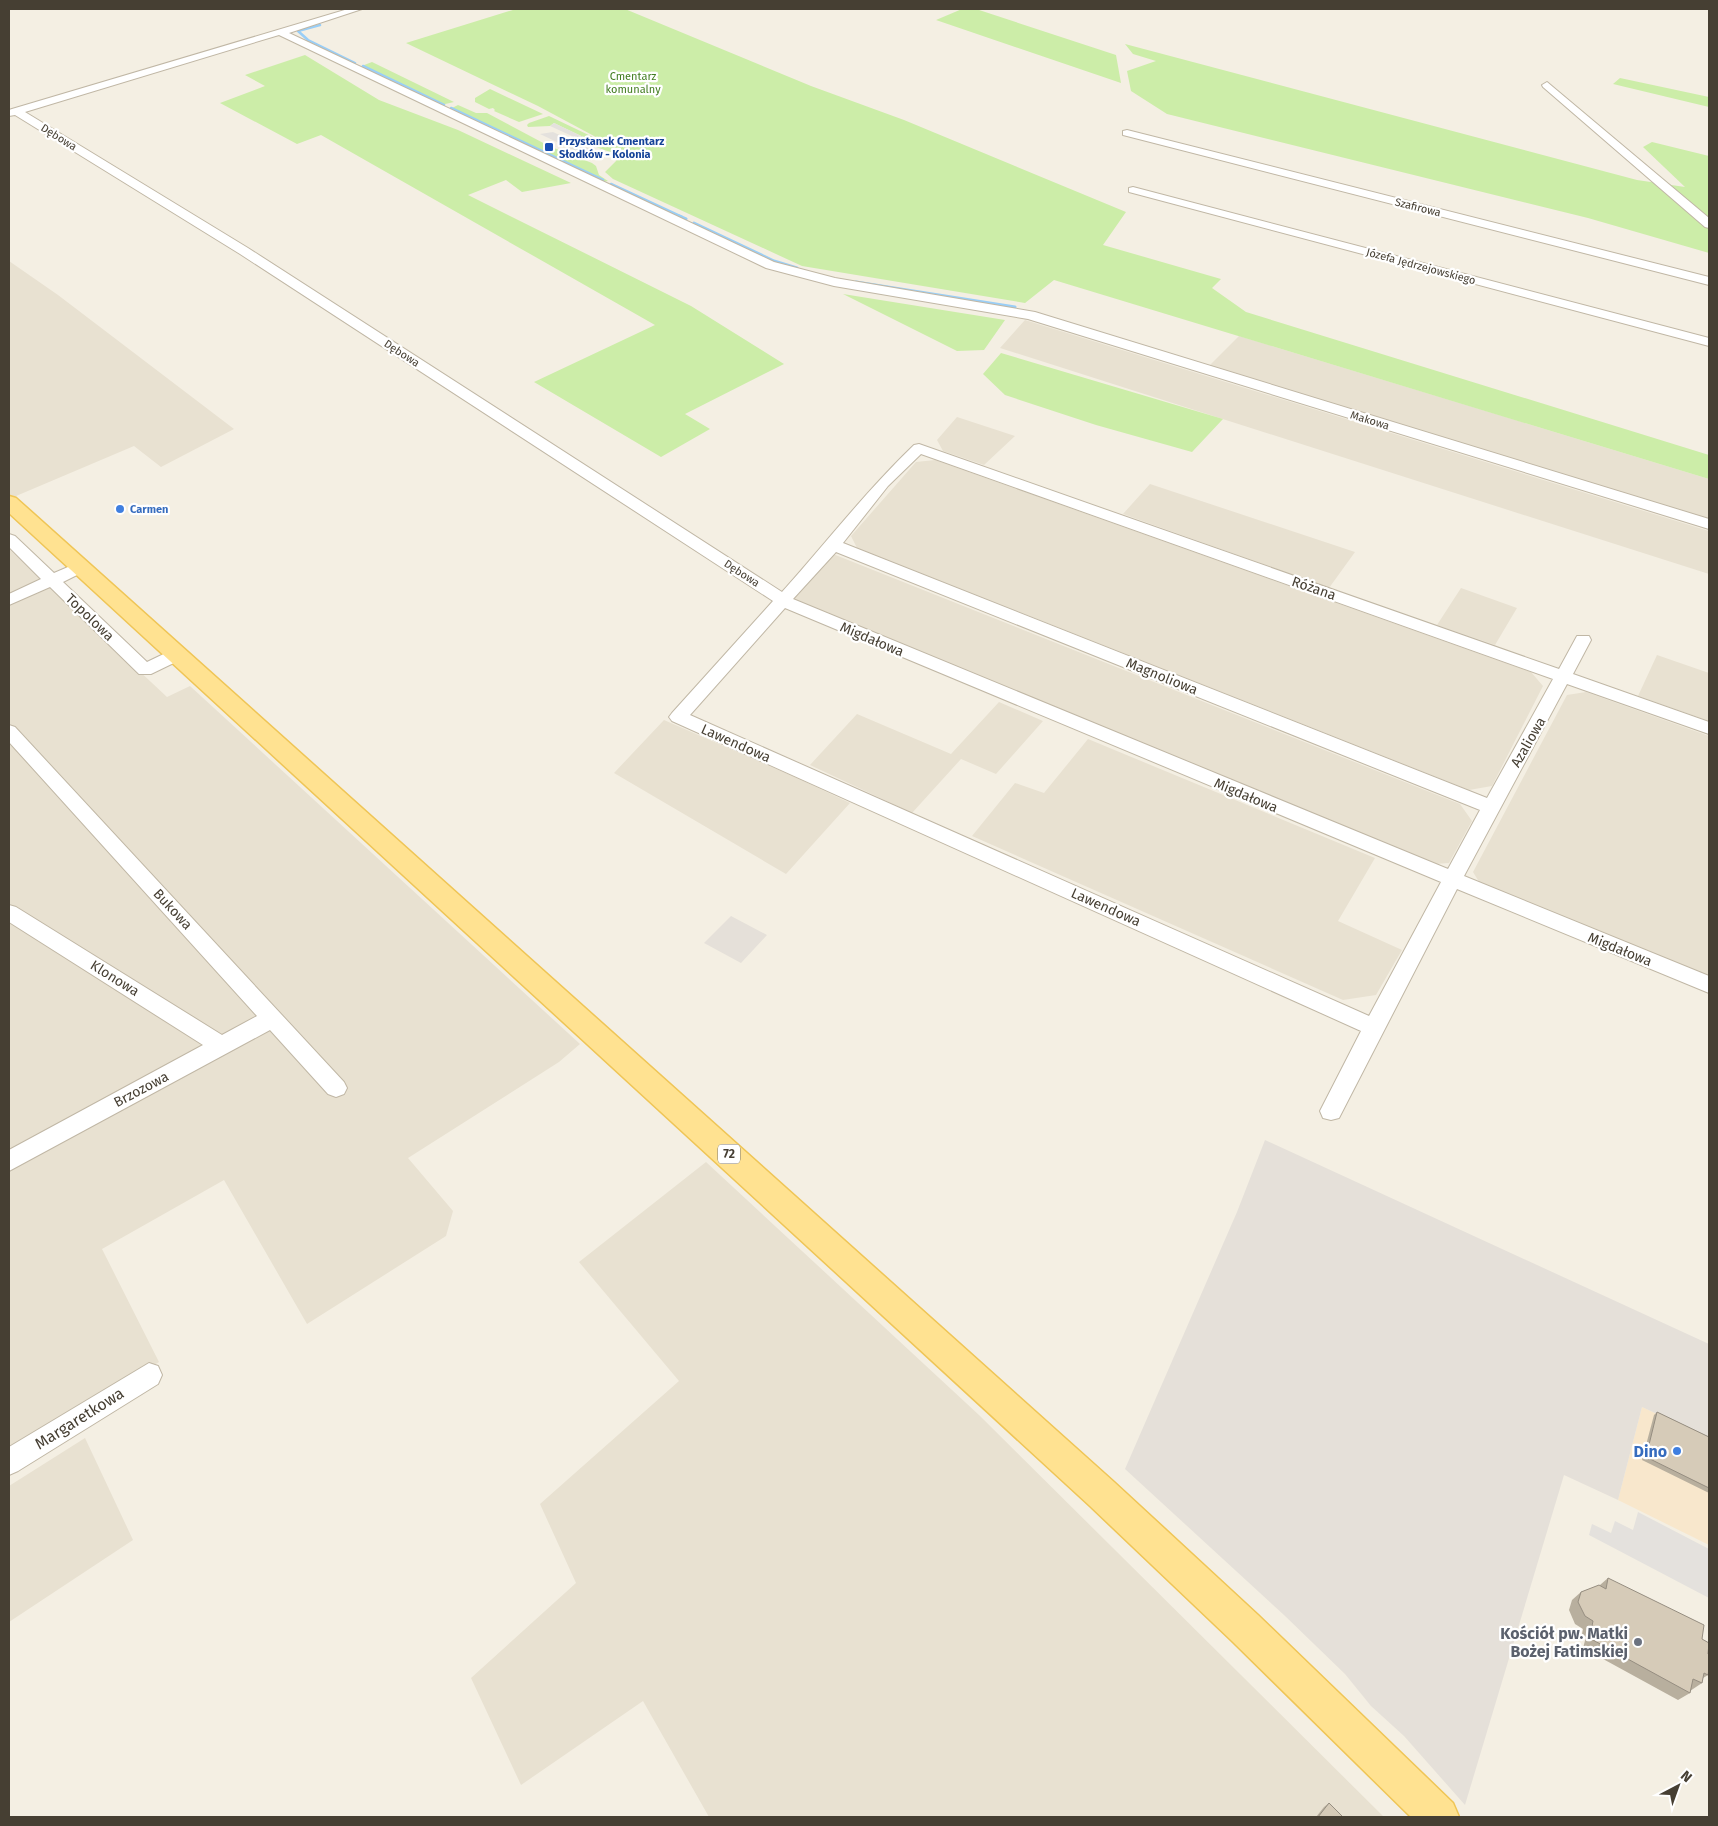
<svg xmlns="http://www.w3.org/2000/svg" width="1718" height="1826" font-family="'Fira Sans',sans-serif">
  <style>
    .residential { fill: #e8e1d1 }
    .commercial { fill: #f8e7cc }
    .industrial { fill: #e5e0d9 }
    .green { fill: #cceda8 }
    .parking { fill: #e4e1dd }
    .lines { fill: none; stroke-linecap: round; stroke-linejoin: round }
    .stream-far1 { stroke: #99cef7; stroke-width: 2.5 }
    .stream { stroke: #99cef7; stroke-width: 3 }
    .minor-casing { stroke: #c0b7a5; stroke-width: 2 }
    .major-casing { stroke: #efc556; stroke-width: 3 }
    .minor { fill: #fff; fill-rule: evenodd }
    .major { fill: #ffe291; fill-rule: evenodd }
    .wall { fill: #b8af9e }
    .building { fill: #d6cbb8; stroke: #968e81 }
    .transit-dot { fill: #1a4fb4; stroke: #fff; stroke-width: 2 }
    .shop-dot { fill: #3f7fe0; stroke: #fff; stroke-width: 2 }
    .worship-dot { fill: #6b7280; stroke: #fff; stroke-width: 2 }
    .labels { text-anchor: middle; stroke-width: 4.5; stroke-linejoin: round; paint-order: stroke }
    .far-park-label { font-size: 11px; fill: #427d21; stroke: #fff }
    .far-street-label { font-size: 11px; fill: #463f33; stroke: #fff }
    .far-transit-label { font-size: 11px; font-weight: bold; fill: #164399; stroke: #fff; text-anchor: start }
    .far-shop-label { font-size: 11px; font-weight: bold; fill: #366cbe; stroke: #fff; text-anchor: start }
    .shield { fill: #fff; stroke: #7e7970; stroke-width: 1 }
    .shield-label { font-size: 12px; font-weight: bold; fill: #463f33 }
    .street-label { font-size: 14px; fill: #463f33; stroke: #fff }
    .near-street-label { font-size: 16px; fill: #463f33; stroke: #fff }
    .near-shop-label { font-size: 16px; font-weight: bold; fill: #366cbe; stroke: #fff; text-anchor: end }
    .near-worship-label { font-size: 16px; font-weight: bold; fill: #5b616d; stroke: #fff; text-anchor: end }
  </style>
  <rect width="100%" height="100%" fill="#f4efe3"/>
  <path class="residential" d="M9 261 58 295 234 429 161 467 134 446 9 499Z
    M1025 320 1709 531V574L1000 348Z
    M1239 336 1709 479V519L1209 366Z
    M957 417 1015 436 984 465 943 451 937 440Z
    M935 460 1531 672 1543 686 1492 786 1469 790 857 548 851 536 916 462Z
    M1150 484 1355 552 1329 588 1123 514Z
    M9 549 167 697 190 686 580 1044 559 1062 408 1158 453 1211 446 1236 307 1324 224 1180 102 1249 159 1362 9 1452Z
    M833 554 1460 804 1472 821 1449 863 1435 864 792 600Z
    M1461 588 1517 608 1495 645 1437 625Z
    M1657 655 1709 673V721L1638 696Z
    M1586 692 1709 736V977L1481 885 1473 872 1567 695Z
    M999 702 1043 721 996 774 961 759 912 813 810 765 857 714 951 754Z
    M664 720 797 778 850 803 786 874 614 773Z
    M1088 739 1375 858 1338 921 1402 950 1376 995 1343 1000 972 836 1015 783 1044 793Z
    M706 1162 979 1415 1384 1817H709L643 1701 521 1785 471 1678 576 1583 540 1504 679 1381 579 1262Z
    M85 1438 133 1540 9 1622V1486Z"/>
  <path class="commercial" d="M1642 1407 1709 1438V1545L1618 1500Z"/>
  <path class="industrial" d="M731 916 767 935 741 963 704 943Z
    M1265 1140 1709 1344V1438L1642 1407 1618 1500 1564 1475 1465 1805 1404 1736 1371 1706 1345 1674 1284 1615 1125 1469 1237 1212Z"/>
  <path class="green" d="M516 9H625L811 86 904 120 1126 212 1103 245 1221 279 1212 288 1246 312 1709 455V479L1054 280 1025 303 802 266 613 179 605 172 620 157 627 154 623 151 613 153 596 147 598 144 554 123 550 126 528 127 527 125 529 123 549 116 622 151 538 106 406 43Z
    M962 9H976L1116 55 1121 83 936 20Z
    M1125 44 1637 180 1685 187 1643 147 1652 142 1709 156V253L1588 218 1167 114 1131 91 1127 71 1156 61 1133 54Z
    M305 55 379 100 458 130 571 183 522 192 506 180 468 195 691 306 784 364 685 414 710 429 661 457 534 382 655 325 321 135 297 144 220 103 265 86 245 75Z
    M372 62 454 102 441 105 359 67Z
    M1620 78 1709 97V107L1613 84Z
    M490 89 543 114 519 122 494 111 495 110 493 108 489 109 475 102V98Z
    M458 105 476 113H487L547 145 544 147 554 148 592 163 596 166 599 175 608 181 602 182 450 109Z
    M843 294 1005 320 984 350 957 351Z
    M1001 353 1223 419 1192 452 1096 425 1005 395 983 374Z"/>
  <path class="parking" d="M554 123 598 144 596 147 550 126Z
    M553 132 594 151 580 153 540 134Z
    M1638 1512 1709 1549V1598L1589 1535 1592 1524 1611 1533 1615 1521 1633 1530Z"/>
  <g class="lines">
    <path class="stream-far1" d="M320 25 298 31 308 40 355 63
      M363 66 444 105
      M451 108 603 180
      M611 184 682 217"/>
    <path class="stream" d="M679 216 686 219
      M694 223 774 261 797 268
      M856 282 1015 307"/>
    <defs>
      <path id="minor" d="M348 9H362L289 33 774 262 835 278 1035 312 1709 519V529L1028 319 834 286 766 268 279 35 25 112 248 248 782 592C826 543 866 491 914 445L919 444 1559 669 1577 636H1589L1591 640 1573 674 1709 722V734L1567 684 1464 876 1709 976V993L1457 889 1339 1118 1331 1120 1323 1118 1320 1111 1361 1031 672 721 669 717 672 713 773 601 240 254 15 115 9 116V110L12 109ZM921 454 1553 679 1487 798 843 543 888 486ZM836 552 1480 810 1448 869 793 599ZM785 608 1441 882 1369 1016 690 715Z
        M1547 82 1709 218V228L1705 227 1543 87 1542 85Z
        M1127 130 1709 277V285L1123 135V131Z
        M1133 187 1709 338V346L1129 192V188Z
        M9 534 15 536 54 573 75 564H87L89 567 87 570 63 582 147 662 172 650H184L187 654 184 658 151 674H139L50 587 9 605V594L41 579 9 547Z
        M9 725 15 727 344 1082 347 1088 344 1094 336 1097 328 1094 270 1030 9 1171V1150L203 1045 9 922V905L16 907 222 1035 257 1016 9 742Z
        M149 1363 158 1366 162 1375 158 1384 18 1471 9 1475V1447Z"/>
      <path id="major" d="M9 496 16 498 1114 1482 1258 1615 1453 1803 1459 1817H1411L1232 1641 1090 1506 9 513Z"/>
    </defs>
    <use href="#minor" class="minor-casing"/>
    <use href="#major" class="major-casing"/>
    <use href="#minor" class="minor"/>
    <use href="#major" class="major"/>
  </g>
  <path class="wall" d="M1657 1412 1709 1437V1493L1642 1460 1654 1415Z
    M1608 1578 1702 1639 1708 1654V1675L1703 1678 1702 1683 1690 1691V1693L1678 1700 1583 1648 1586 1637 1582 1634 1583 1629 1575 1624 1569 1610 1572 1600 1581 1592 1600 1585Z
    M1329 1803 1343 1817H1316L1324 1807Z"/>
  <path class="building" d="M1657 1412 1709 1437V1488L1646 1457Z
    M1608 1578 1704 1625 1702 1639 1709 1643 1708 1654H1709V1669L1708 1675 1704 1673 1702 1683 1693 1679 1690 1693 1593 1640 1596 1629 1592 1626 1593 1621 1585 1616 1578 1602 1581 1592 1599 1585 1606 1589Z
    M1329 1803 1343 1817H1318Z"/>
  <rect class="transit-dot" x="544" y="142" width="10" height="10" rx="2.5"/>
  <g class="shop-dot">
    <circle cx="120" cy="509" r="5"/>
    <circle cx="1677" cy="1451" r="5"/>
  </g>
  <circle class="worship-dot" cx="1638" cy="1642" r="5"/>
  <g class="labels">
    <g class="far-park-label">
      <text x="633" y="80">Cmentarz<tspan x="633" dy="13">komunalny</tspan></text>
    </g>
    <g class="far-street-label">
      <text transform="translate(59 137) rotate(32)" y="4">Dębowa</text>
      <text transform="translate(1418 207) rotate(14)" y="4">Szafirowa</text>
      <text transform="translate(1421 266) rotate(15)" y="4">Józefa Jędrzejowskiego</text>
      <text transform="translate(402 353) rotate(33)" y="4">Dębowa</text>
      <text transform="translate(1370 420) rotate(17)" y="4">Makowa</text>
      <text transform="translate(742 573) rotate(33)" y="4">Dębowa</text>
    </g>
    <g class="far-transit-label">
      <text x="559" y="145">Przystanek Cmentarz<tspan x="559" dy="13">Słodków - Kolonia</tspan></text>
    </g>
    <g class="far-shop-label">
      <text x="130" y="513">Carmen</text>
    </g>
    <rect class="shield" x="718" y="1144.5" width="22" height="19" rx="4"/>
    <g class="shield-label">
      <text x="729" y="1158">72</text>
    </g>
    <g class="street-label">
      <text transform="translate(1314 588) rotate(19)" y="5">Różana</text>
      <text transform="translate(90 617) rotate(44)" y="5">Topolowa</text>
      <text transform="translate(872 639) rotate(23)" y="5">Migdałowa</text>
      <text transform="translate(1162 676) rotate(22)" y="5">Magnoliowa</text>
      <text transform="translate(1528 742) rotate(-60)" y="5">Azaliowa</text>
      <text transform="translate(736 743) rotate(24)" y="5">Lawendowa</text>
      <text transform="translate(1246 795) rotate(23)" y="5">Migdałowa</text>
      <text transform="translate(1106 907) rotate(24)" y="5">Lawendowa</text>
      <text transform="translate(173 909) rotate(47)" y="5">Bukowa</text>
      <text transform="translate(1620 949) rotate(22)" y="5">Migdałowa</text>
      <text transform="translate(115 978) rotate(32)" y="5">Klonowa</text>
      <text transform="translate(141 1089) rotate(-28)" y="5">Brzozowa</text>
    </g>
    <g class="near-street-label">
      <text transform="translate(79 1418) rotate(-32)" y="6">Margaretkowa</text>
    </g>
    <g class="near-shop-label">
      <text x="1667" y="1457">Dino</text>
    </g>
    <g class="near-worship-label">
      <text x="1628" y="1639">Kościół pw. Matki<tspan x="1628" dy="18">Bożej Fatimskiej</tspan></text>
    </g>
  </g>
  <rect width="1718" height="1826" fill="none" stroke="#463f33" stroke-width="20"/>
  <g transform="translate(1678 1786) rotate(41)" stroke="#ffffff" stroke-width="4" paint-order="stroke">
  <path d="M0-4L9 19L0 12L-9 19Z" fill="#463f33"/>
  <text y="-8" font-size="14" font-weight="bold" text-anchor="middle" fill="#463f33">N</text>
  </g>
</svg>
